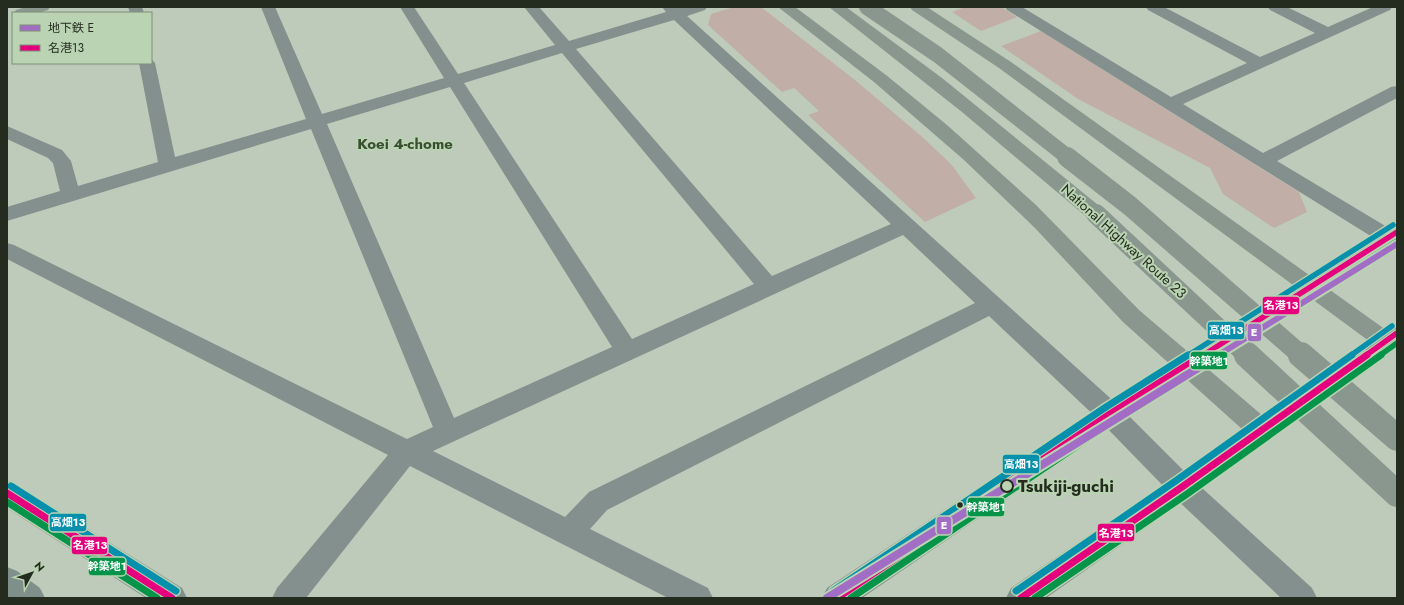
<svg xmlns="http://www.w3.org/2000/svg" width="1404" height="605" font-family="Jost,'Noto Sans JP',sans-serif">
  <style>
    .green { fill: #c1aea7 }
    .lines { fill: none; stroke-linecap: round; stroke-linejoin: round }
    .street { fill: #83908e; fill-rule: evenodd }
    .secondary { fill: #899891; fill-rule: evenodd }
    .primary { fill: #7f908a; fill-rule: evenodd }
    .highway { fill: #89978f; fill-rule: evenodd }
    .highway-bridge-far2 { stroke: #89978f; stroke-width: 16 }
    .highway-bridge-far1 { stroke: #89978f; stroke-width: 20 }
    .highway-bridge { stroke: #89978f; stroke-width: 26 }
    .bus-1-far1-casing { stroke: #bad3b2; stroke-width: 8 }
    .bus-1-casing { stroke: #bad3b2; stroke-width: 10 }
    .bus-2-far1-casing { stroke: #bad3b2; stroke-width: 8 }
    .bus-2-casing { stroke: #bad3b2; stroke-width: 10 }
    .bus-3-far1-casing { stroke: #bad3b2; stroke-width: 8 }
    .bus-3-casing { stroke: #bad3b2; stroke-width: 10 }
    .bus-1-far1 { stroke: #e5007d; stroke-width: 5.5 }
    .bus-1 { stroke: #e5007d; stroke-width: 7 }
    .bus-2-far1 { stroke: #05944a; stroke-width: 5.5 }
    .bus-2 { stroke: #05944a; stroke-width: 7 }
    .bus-3-far1 { stroke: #0790ab; stroke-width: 5.5 }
    .bus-3 { stroke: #0790ab; stroke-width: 7 }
    .metro-1-far1-casing { stroke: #bad3b2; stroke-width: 10 }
    .metro-1-casing { stroke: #bad3b2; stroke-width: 12 }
    .metro-1-far1 { stroke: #a26dc4; stroke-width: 6 }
    .metro-1 { stroke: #a26dc4; stroke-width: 8 }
    .stop-dot { fill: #bad3b2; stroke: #232c1f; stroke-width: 2 }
    .bus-dot { fill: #232c1f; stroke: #bad3b2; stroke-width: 1.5 }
    .labels { text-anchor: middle; stroke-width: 4; stroke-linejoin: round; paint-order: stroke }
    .street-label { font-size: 14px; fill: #232c1f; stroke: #bad3b2 }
    .neighbourhood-label { font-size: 15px; font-weight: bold; fill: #3a4f32; stroke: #bad3b2 }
    .near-stop-label { font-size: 17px; font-weight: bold; fill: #232c1f; stroke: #bad3b2; text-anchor: start }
    .line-badge { stroke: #bad3b2; stroke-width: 1.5 }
    .badge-label { font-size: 11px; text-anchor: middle; font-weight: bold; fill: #fff }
  </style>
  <rect width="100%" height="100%" fill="#becbba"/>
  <path class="green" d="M734 7H761L855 80 920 135 951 164 976 198 925 222 808 115 819 111 794 88 782 92 708 25 711 14Z
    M965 7H1001L1017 17 981 31 952 12Z
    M1041 31 1299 192 1307 212 1274 228 1223 194 1210 168 1078 99 1001 46Z"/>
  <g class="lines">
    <path class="street" d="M128 7H142L144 13H130Z
      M261 7H275L322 114 444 78 400 7H414L458 74 555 45 524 7H539L569 41 666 12 662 7H678L679 8 707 7 705 10 687 16 1119 406 1191 478 1312 588 1317 598H1281L1173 496 1101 422 989 316 607 510 590 529 708 588 713 598H668L410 466 306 598H272L277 588 388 455 7 259V243L14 245 407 439 433 427 311 129 7 221V207L60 191 53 163 48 158 7 139V126L62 150 71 161 78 186 158 162 139 63H151V59L155 63 175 157 306 119ZM674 20 891 224 772 276 576 49ZM562 53 754 284 632 339 464 83ZM450 87 612 347 454 418 327 124ZM903 235 975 303 589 492 565 517 433 451Z
      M1005 7H1022L1171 97 1247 63 1148 10 1146 7H1164L1260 57 1315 33 1270 10 1268 7H1287L1328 27 1373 7H1392L1390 10 1183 104 1263 153 1391 87 1397 86V98L1277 161 1397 233V250L1390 248 1007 10Z"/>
    <path class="secondary" d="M26 7H50L48 10 38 13H14L16 10Z"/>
    <path class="primary" d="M1397 225V242L1119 422 862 598H822L827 588 1101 406 1390 227Z
      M1397 324V345L1191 496 1046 598H1006L1011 588 1173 478 1389 327Z
      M7 481 16 484 182 588 187 598H146L7 508Z
      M7 567 17 571 40 588 45 598H7Z"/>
    <path class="highway" d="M778 7H795L886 75 947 125 1036 205 1139 310 1270 422 1274 430 1270 438 1261 441 1252 438 1123 322 1035 228 964 160 874 82Z
      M829 7H846L942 78 1103 209 1106 214 1103 219 1096 221 1089 219 962 112Z
      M910 7H927L1011 62 1393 335 1396 341 1393 347 1385 350 1377 347 999 68 912 10Z"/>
    <path class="highway-bridge-far2" d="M867 7 938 55 1069 158"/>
    <path class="highway-bridge-far1" d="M1067 157 1130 206 1302 356
      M1096 214 1248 356"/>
    <path class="highway-bridge" d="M1247 355 1397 494
      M1301 355 1397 438"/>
    <defs>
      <path id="bus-1-far1" d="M1202 356 1397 232
        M1365 356 1397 333"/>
      <path id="bus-1" d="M7 493 172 598
        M837 598 1110 414 1203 355
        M1021 598 1182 487 1367 355"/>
      <path id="bus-2-far1" d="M1217 356 1397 241
        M1379 356 1397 343"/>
      <path id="bus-2" d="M7 502 157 598
        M851 598 1114 421 1218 355
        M1035 598 1187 494 1381 355"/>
      <path id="bus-3-far1" d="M1187 356 1393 225
        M1350 356 1392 326"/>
      <path id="bus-3" d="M11 486 176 591
        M833 591 1106 407 1188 355
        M1016 591 1177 480 1352 355"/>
    </defs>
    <use href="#bus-1-far1" class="bus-1-far1-casing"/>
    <use href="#bus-1" class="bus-1-casing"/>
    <use href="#bus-2-far1" class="bus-2-far1-casing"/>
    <use href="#bus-2" class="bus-2-casing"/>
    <use href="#bus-3-far1" class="bus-3-far1-casing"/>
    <use href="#bus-3" class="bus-3-casing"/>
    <use href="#bus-1-far1" class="bus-1-far1"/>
    <use href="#bus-1" class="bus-1"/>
    <use href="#bus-2-far1" class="bus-2-far1"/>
    <use href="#bus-2" class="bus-2"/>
    <use href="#bus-3-far1" class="bus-3-far1"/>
    <use href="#bus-3" class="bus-3"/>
    <defs>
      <path id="metro-1-far1" d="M1217 356 1397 244"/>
      <path id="metro-1" d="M827 598 1219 355"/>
    </defs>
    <use href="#metro-1-far1" class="metro-1-far1-casing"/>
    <use href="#metro-1" class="metro-1-casing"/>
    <use href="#metro-1-far1" class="metro-1-far1"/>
    <use href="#metro-1" class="metro-1"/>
  </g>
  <circle class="stop-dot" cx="1007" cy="486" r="6"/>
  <circle class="bus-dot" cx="960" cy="505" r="3.5"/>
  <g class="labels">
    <g class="street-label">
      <text transform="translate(1124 241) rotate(42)" y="5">National Highway Route 23</text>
    </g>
    <g class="neighbourhood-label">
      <text x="405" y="149">Koei 4-chome</text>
    </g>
    <g class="near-stop-label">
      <text x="1018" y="492">Tsukiji-guchi</text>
    </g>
  </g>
  <g class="line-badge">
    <rect x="1262" y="296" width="38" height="19" rx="4" fill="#e5007d"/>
    <rect x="1207" y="321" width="38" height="19" rx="4" fill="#0790ab"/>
    <rect x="1247" y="323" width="15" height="19" rx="4" fill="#a26dc4"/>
    <rect x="1190" y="351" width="38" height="19" rx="4" fill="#05944a"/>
    <rect x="1002" y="454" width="38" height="20" rx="4" fill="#0790ab"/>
    <rect x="967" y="497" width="38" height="20" rx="4" fill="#05944a"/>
    <rect x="49" y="513" width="38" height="19" rx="4" fill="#0790ab"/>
    <rect x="936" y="516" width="16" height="19" rx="4" fill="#a26dc4"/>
    <rect x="1097" y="523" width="38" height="19" rx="4" fill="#e5007d"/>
    <rect x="71" y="536" width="37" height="19" rx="4" fill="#e5007d"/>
    <rect x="88" y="557" width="38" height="19" rx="4" fill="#05944a"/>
  </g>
  <g class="badge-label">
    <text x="1281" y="309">名港13</text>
    <text x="1226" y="334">高畑13</text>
    <text x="1254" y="336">E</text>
    <text x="1209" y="365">幹築地1</text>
    <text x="1021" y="468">高畑13</text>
    <text x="986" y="511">幹築地1</text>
    <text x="68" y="526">高畑13</text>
    <text x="944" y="529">E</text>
    <text x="1116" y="537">名港13</text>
    <text x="90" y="549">名港13</text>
    <text x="107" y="570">幹築地1</text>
  </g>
  <rect width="1404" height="605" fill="none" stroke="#232c1f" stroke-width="16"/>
  <rect x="12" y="12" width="140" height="52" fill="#bad3b2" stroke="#7e9077"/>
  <rect x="20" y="25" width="20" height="6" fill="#a26dc4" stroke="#7e9077"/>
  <text x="48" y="32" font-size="12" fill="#232c1f">地下鉄 E</text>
  <rect x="20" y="45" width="20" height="6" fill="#e5007d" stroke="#7e9077"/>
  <text x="48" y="52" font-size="12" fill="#232c1f">名港13</text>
  <g transform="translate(32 573) rotate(50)" stroke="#bad3b2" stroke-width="3" paint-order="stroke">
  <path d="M0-3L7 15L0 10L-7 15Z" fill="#232c1f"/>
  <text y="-6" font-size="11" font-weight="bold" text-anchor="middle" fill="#232c1f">N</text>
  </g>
</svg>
